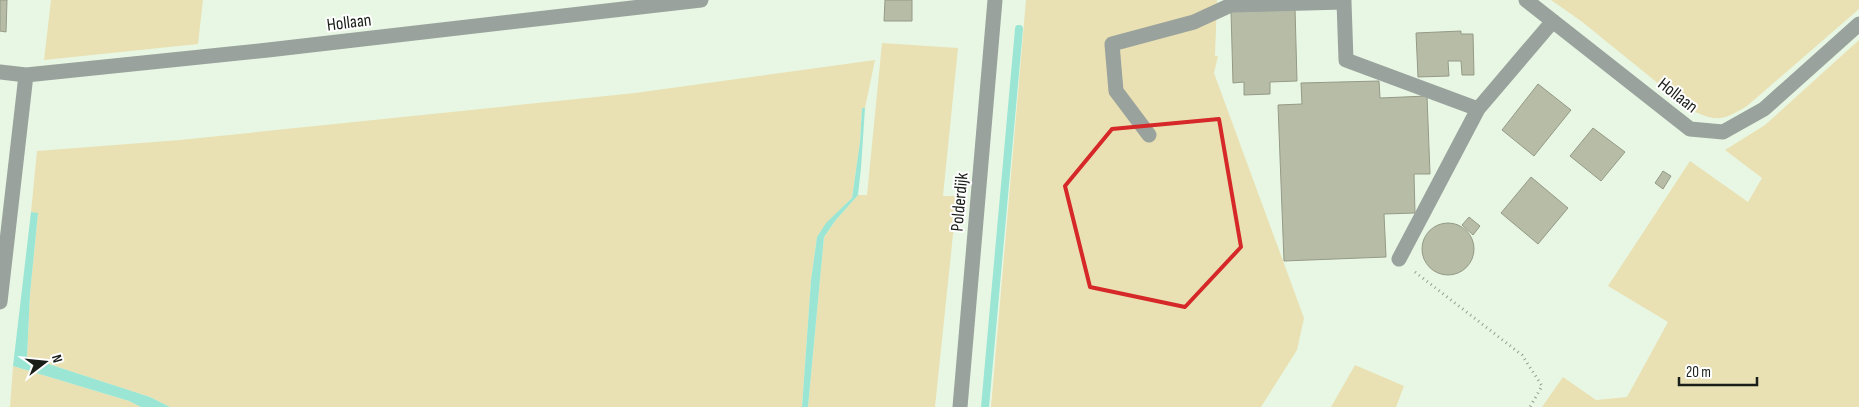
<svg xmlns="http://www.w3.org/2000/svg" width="1859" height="407" font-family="'Sofia Sans Condensed',sans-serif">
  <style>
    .green { fill: #e9e1b3 }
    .water { fill: #9be5d4 }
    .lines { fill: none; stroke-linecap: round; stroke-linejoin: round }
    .stream { stroke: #9be5d4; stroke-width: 8 }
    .building { fill: #b7bca7; stroke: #959a86 }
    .path { stroke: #949f91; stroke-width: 3; stroke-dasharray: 1 4; stroke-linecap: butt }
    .minor { stroke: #99a29c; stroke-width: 15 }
    .marked { fill: none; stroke: #d62828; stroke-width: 4; stroke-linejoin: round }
    .labels { text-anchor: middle; stroke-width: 4; stroke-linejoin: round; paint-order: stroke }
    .street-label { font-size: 18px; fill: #191e18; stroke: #fff }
  </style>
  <rect width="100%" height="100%" fill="#e8f7e4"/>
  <path class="green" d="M51 0H203L198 44 44 60Z
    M1026 0H1217L1215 56H1218L1214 73 1304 318 1297 350 1261 407H991Z
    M1551 0H1859V9L1747 106C1722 121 1717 122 1691 110L1581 21Z
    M1859 40V407H1542L1563 377 1596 400 1627 397 1668 322 1608 286 1690 161 1748 202 1762 178 1725 150 1765 125Z
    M882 43 958 48 943 196H957L935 407H808L824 237 835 221 858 195H867Z
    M875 60 865 108H862L860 142 852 198 827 223 817 237 811 280 802 407H170L150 397 27 357 30 294 38 214 31 212 37 151 180 140 635 93Z
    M1355 365 1404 386 1396 407H1331Z
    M13 366 129 401 141 407H10Z"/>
  <path class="water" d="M862 108H865L861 168 858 195 835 221 824 237 808 407H802L811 280 817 237 826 223 852 198 860 142Z
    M31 212 38 213 30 294 27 357 150 397 170 407H141L129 401 13 366Z"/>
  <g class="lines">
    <path class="stream" d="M985 407 1019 29"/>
  </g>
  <path class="building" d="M0 0H7L6 32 0 31Z
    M885 0H912V21H884Z
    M1295 8 1297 81 1270 82V94L1244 95V82L1233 83 1231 11Z
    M1461 31V34H1473L1474 75H1462L1461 61H1448L1449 76 1418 77 1416 33Z
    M1379 81 1380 98 1427 96 1430 174H1414L1415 213 1384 214 1386 257 1284 261 1278 105 1302 104 1301 83Z
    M1538 84 1571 110 1534 156 1502 130Z
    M1593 128 1625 152 1601 181 1570 156Z
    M1663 171 1671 176 1663 189 1655 183Z
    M1531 177 1568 208 1538 244 1501 213Z
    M1469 217 1480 226 1473 235 1462 225Z
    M1422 249a26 26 0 1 1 52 0a26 26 0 1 1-52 0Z"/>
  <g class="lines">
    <path class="path" d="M1415 272 1522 355 1542 386 1530 407"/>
    <path class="minor" d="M1526 0 1690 129 1723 132 1764 109 1859 24
      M1344 2 1346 60 1478 109
      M0 72 26 75 268 50 701 0
      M1149 135 1116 91 1112 44 1194 22 1231 5 1344 2V0
      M1399 259 1478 109 1553 21
      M0 302 26 75
      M960 407 995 0"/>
  </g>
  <path class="marked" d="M1219 119 1241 247 1185 307 1090 287 1065 186 1112 129Z"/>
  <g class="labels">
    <g class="street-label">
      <text transform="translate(349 22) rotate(-7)" y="6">Hollaan</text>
      <text transform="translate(1678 95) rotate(38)" y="6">Hollaan</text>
      <text transform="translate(959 202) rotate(-85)" y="6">Polderdijk</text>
    </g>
  </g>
  <g transform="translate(45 362) rotate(74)" stroke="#ffffff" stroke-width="4" paint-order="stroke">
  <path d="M0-4L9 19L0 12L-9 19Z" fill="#191e18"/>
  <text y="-8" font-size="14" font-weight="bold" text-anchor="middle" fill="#191e18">N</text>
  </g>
  <path d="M1679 377v8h78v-8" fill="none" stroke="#191e18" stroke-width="2.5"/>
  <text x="1686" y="377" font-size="15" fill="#191e18" stroke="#ffffff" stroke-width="4" paint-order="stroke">20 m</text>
</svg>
